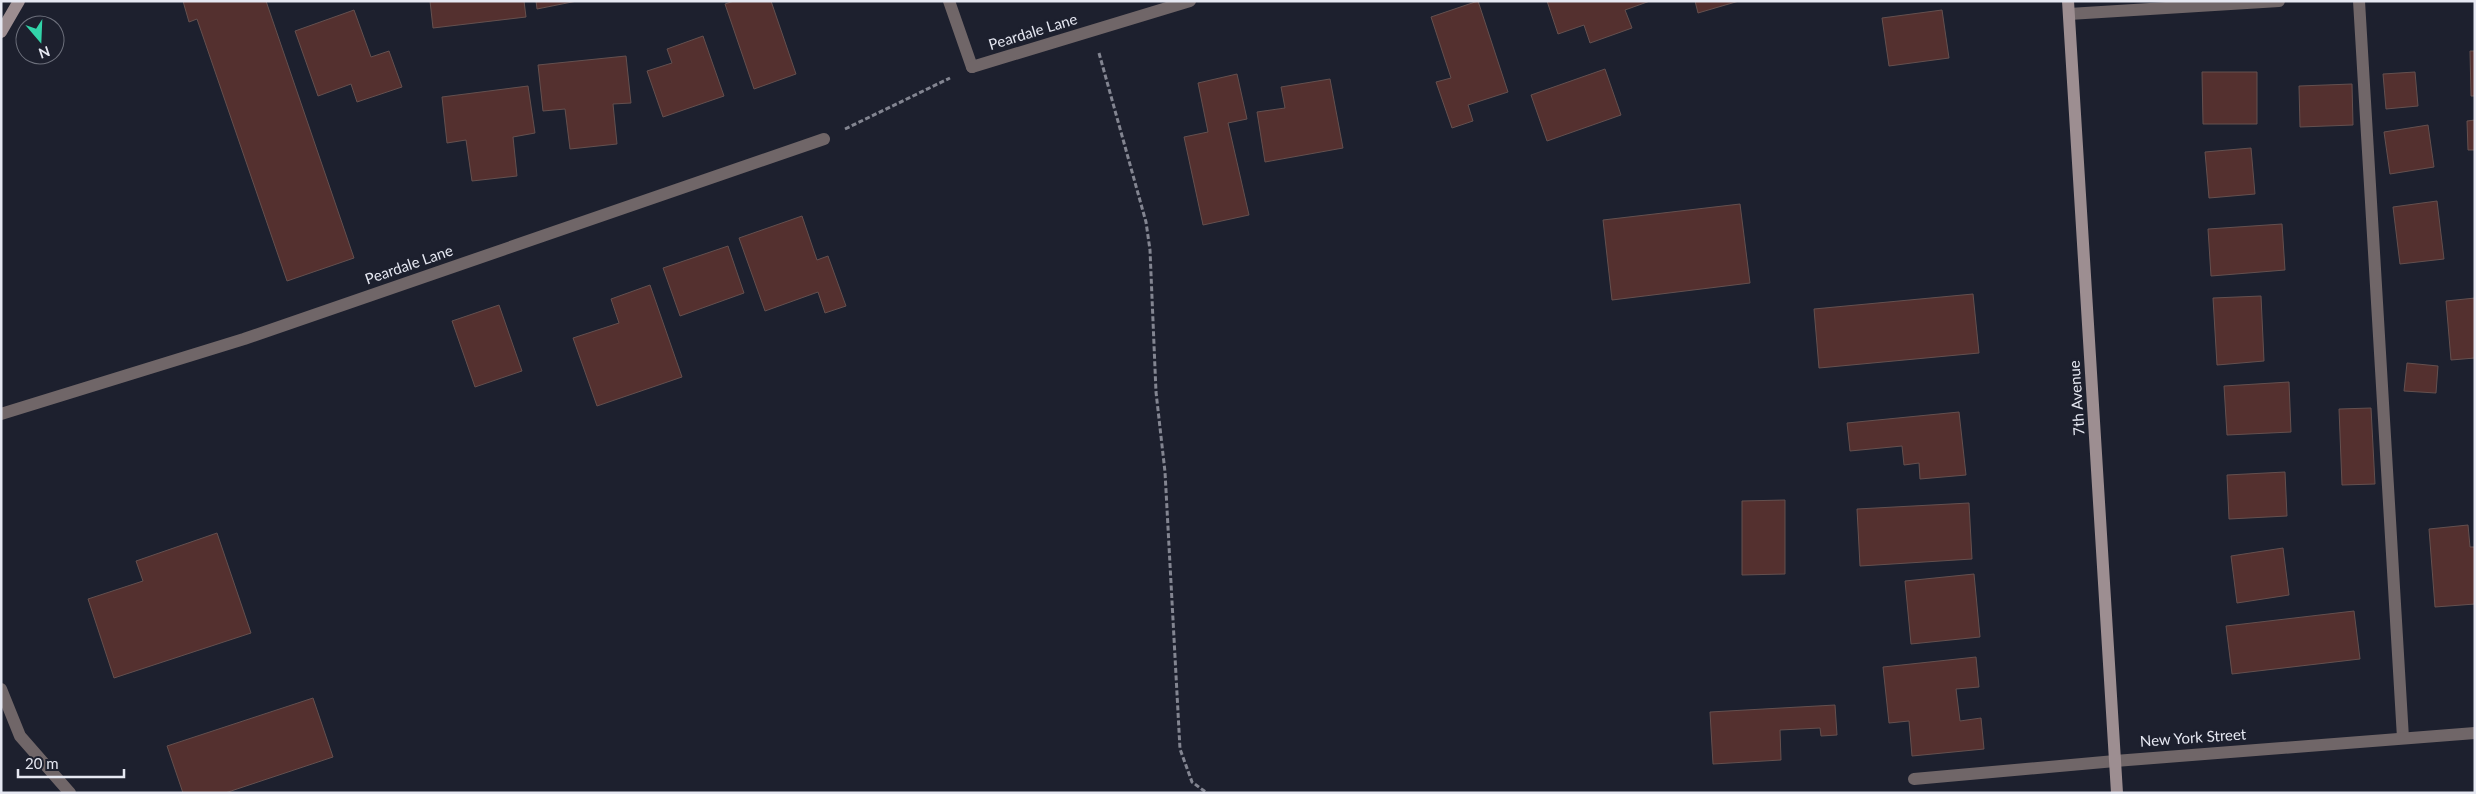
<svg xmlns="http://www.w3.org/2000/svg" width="2476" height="794" font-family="Lato,sans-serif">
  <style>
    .building { fill: #54302f; stroke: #64504f }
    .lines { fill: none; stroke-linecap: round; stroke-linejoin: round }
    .path { stroke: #838591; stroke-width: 3; stroke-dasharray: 5 2.5; stroke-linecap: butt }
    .lane { stroke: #706668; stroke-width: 12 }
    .street { stroke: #706668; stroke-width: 12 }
    .secondary { stroke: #9d8e91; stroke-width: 12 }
    .labels { text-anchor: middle; stroke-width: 5; stroke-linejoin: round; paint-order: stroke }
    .street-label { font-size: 15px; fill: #e6e8f2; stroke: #1d202e }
  </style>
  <rect width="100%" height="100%" fill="#1d202e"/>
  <path class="building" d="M183 1H266L354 258 287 281 197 19 189 22Z
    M430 1H524L526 17 433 28Z
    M536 1H577L537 9Z
    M734 1H771L796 74 754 89 725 4Z
    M1478 1 1508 92 1468 105 1473 121 1452 128 1436 82 1451 78 1431 17Z
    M1547 1H1650L1625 10 1632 28 1590 43 1584 25 1558 34Z
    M1695 1H1739L1698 13Z
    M354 10 371 57 389 51 402 87 357 102 351 84 318 96 295 31Z
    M1942 10 1949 58 1889 66 1882 18Z
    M703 36 724 96 663 117 647 71 672 63 667 49Z
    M2470 51H2475V96H2471Z
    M626 56 631 103 613 104 617 144 570 149 565 109 543 111 538 65Z
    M1605 69 1621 115 1547 141 1531 95Z
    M2202 72H2257V124H2203Z
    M2415 72 2418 106 2386 109 2383 74Z
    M1237 74 1247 119 1228 123 1249 215 1203 225 1184 137 1208 132 1198 83Z
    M1330 79 1343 148 1265 162 1257 112 1285 108 1281 87Z
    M2352 84 2353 125 2300 127 2299 86Z
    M528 86 535 133 513 137 517 176 472 181 466 140 447 143 442 97Z
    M2475 120V150H2468L2467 121Z
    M2428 125 2434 167 2390 174 2384 132Z
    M2251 148 2255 194 2209 198 2205 152Z
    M2437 201 2444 259 2400 264 2393 207Z
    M1740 204 1750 283 1612 300 1603 220Z
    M802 216 817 260 828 256 846 306 825 313 818 292 765 311 739 238Z
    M2282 224 2285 270 2211 276 2208 229Z
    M728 246 744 293 680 316 663 268Z
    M650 285 682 377 597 406 573 338 619 323 611 299Z
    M1973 294 1979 353 1819 368 1814 309Z
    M2261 296 2264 361 2217 365 2213 298Z
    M2475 298V358L2451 360 2446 301Z
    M499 305 522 371 475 387 452 321Z
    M2407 363 2438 366 2436 393 2404 391Z
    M2289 382 2291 432 2227 435 2224 386Z
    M2371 408 2375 484 2342 485 2339 409Z
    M1959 412 1966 475 1920 479 1919 463 1904 465 1902 446 1850 451 1847 423Z
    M2285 472 2287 516 2229 519 2227 475Z
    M1785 500V574L1742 575V501Z
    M1969 503 1972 559 1860 566 1857 509Z
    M2468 525 2470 547H2475V604L2435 607 2429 529Z
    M217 533 251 633 114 678 88 599 143 581 136 561Z
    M2283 548 2289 595 2237 603 2231 556Z
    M1974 574 1980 637 1911 644 1905 581Z
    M2354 611 2360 659 2232 674 2226 626Z
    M1976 657 1979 687 1956 689 1960 721 1981 718 1984 749 1912 756 1909 721 1889 723 1883 667Z
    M313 698 333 757 225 793H183L167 746Z
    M1835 705 1837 735 1821 736 1820 728 1780 730 1781 760 1713 764 1710 712Z"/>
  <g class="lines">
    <path class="path" d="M1099 53 1146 222 1150 250 1156 392 1165 472 1180 749 1192 782 1207 793
      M845 129 950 78"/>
    <path class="lane" d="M949 1 972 67
      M2359 1 2403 738
      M1 689 20 736 70 793"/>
    <path class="street" d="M2069 14 2279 1
      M972 67 1190 1
      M1 414 244 339 824 139
      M1914 779 2115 761 2475 733"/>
    <path class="secondary" d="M2068 1 2117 793
      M1 32 19 1"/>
  </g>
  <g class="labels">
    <g class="street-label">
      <text transform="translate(1033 32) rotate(-17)" y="5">Peardale Lane</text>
      <text transform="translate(409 265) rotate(-19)" y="5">Peardale Lane</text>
      <text transform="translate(2077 398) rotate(-94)" y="5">7th Avenue</text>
      <text transform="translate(2193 738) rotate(-4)" y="5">New York Street</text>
    </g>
  </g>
  <rect width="2476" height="794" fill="none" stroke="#e6e8f2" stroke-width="5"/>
  <g transform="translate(40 40) rotate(161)"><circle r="24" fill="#1d202e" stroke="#6d707c"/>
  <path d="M0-4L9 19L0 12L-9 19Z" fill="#32d4a9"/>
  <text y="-8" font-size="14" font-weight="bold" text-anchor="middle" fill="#e6e8f2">N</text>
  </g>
  <path d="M18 769v8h106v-8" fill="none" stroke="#e6e8f2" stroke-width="2.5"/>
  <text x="25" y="769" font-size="15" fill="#e6e8f2" stroke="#1d202e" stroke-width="4" paint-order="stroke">20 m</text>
</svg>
